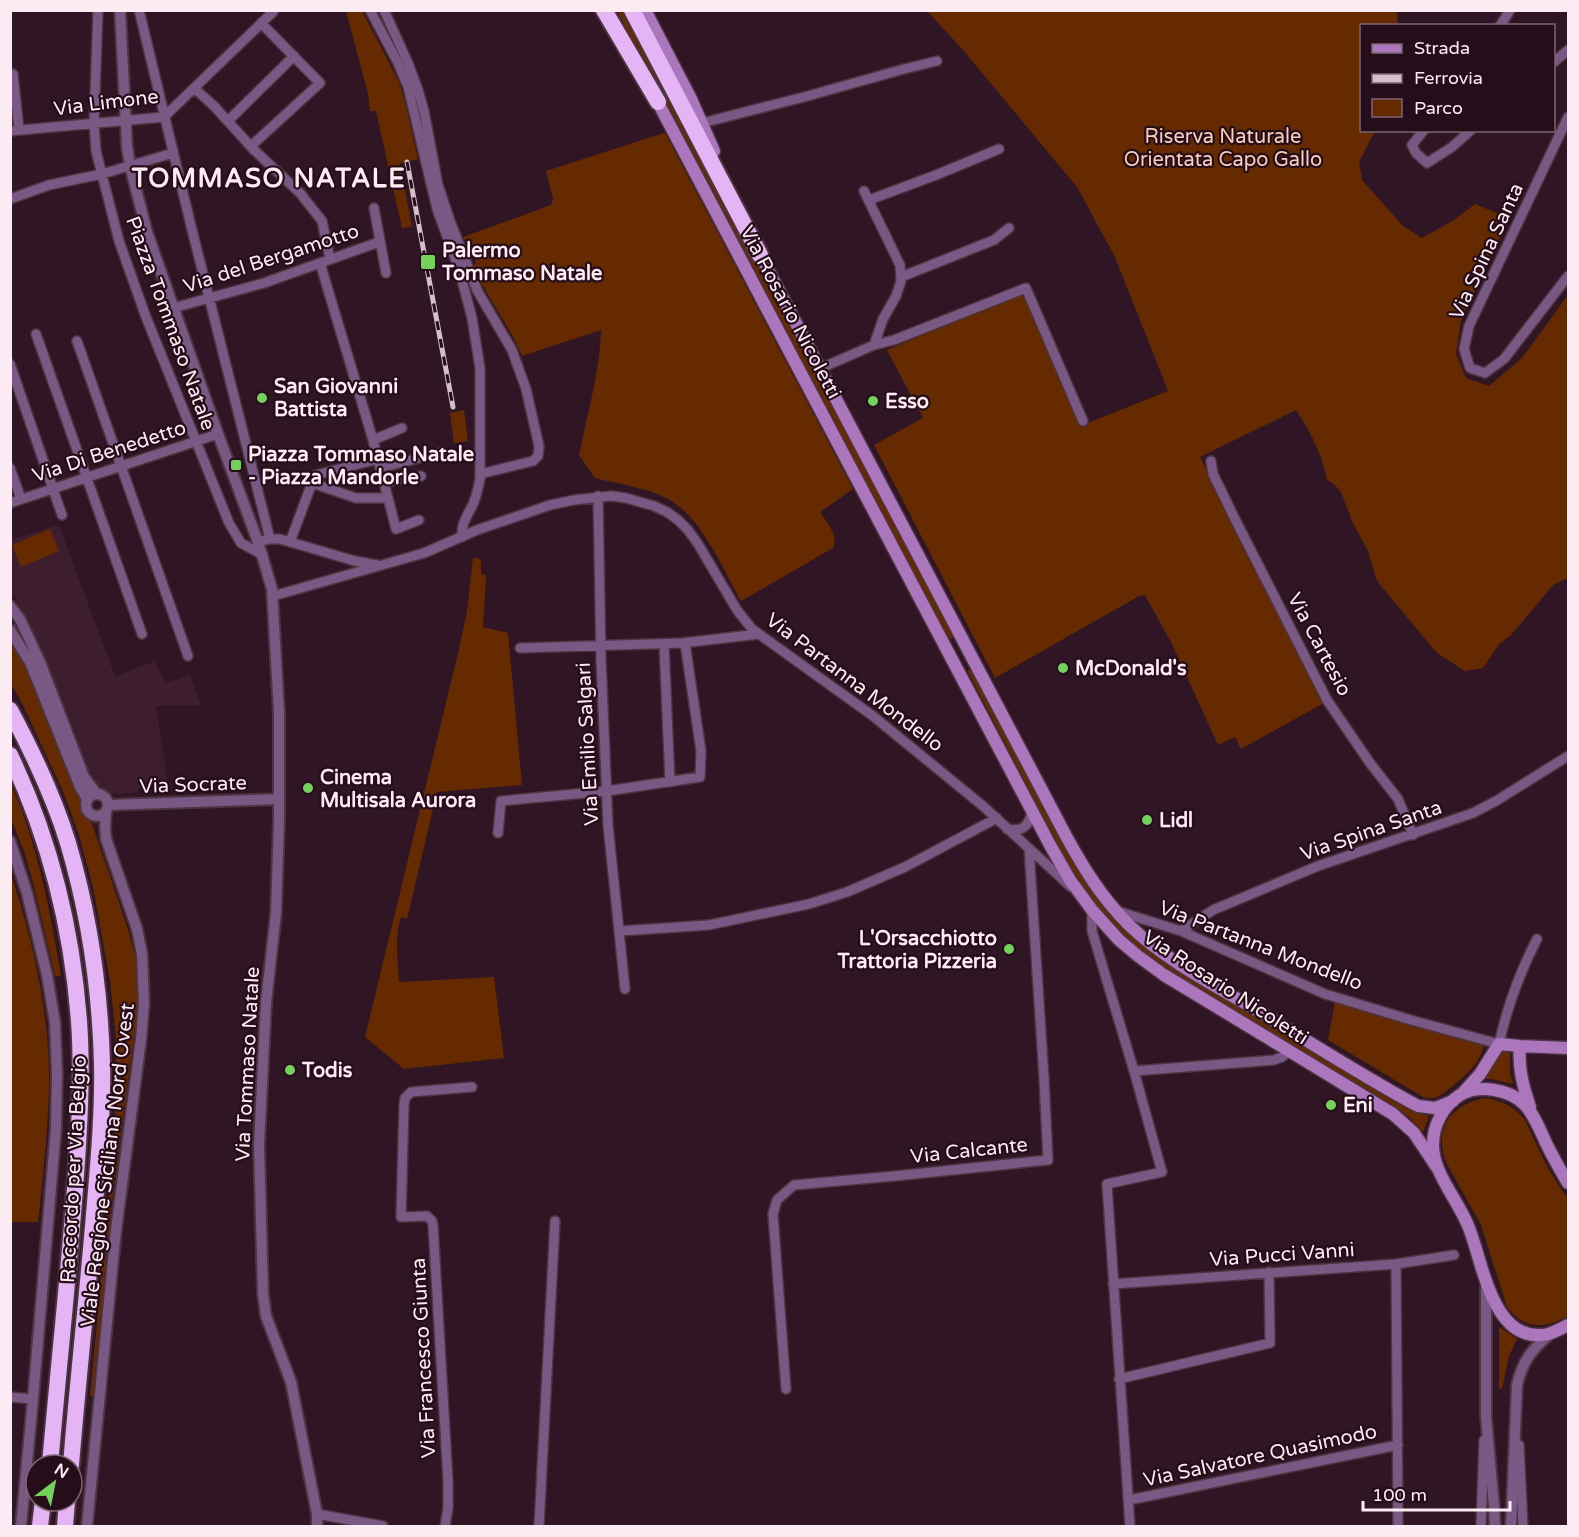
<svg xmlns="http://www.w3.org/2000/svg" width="1579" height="1537" font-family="'Varela Round',sans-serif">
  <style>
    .built { fill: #3d1d2e }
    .green { fill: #652a00 }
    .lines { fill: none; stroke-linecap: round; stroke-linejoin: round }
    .minor-casing { stroke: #4d3441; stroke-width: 12 }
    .tertiary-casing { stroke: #4d3441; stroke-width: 14 }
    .secondary-casing { stroke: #4d3441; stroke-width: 15 }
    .motorway-casing { stroke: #4d3441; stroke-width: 20 }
    .minor { stroke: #795883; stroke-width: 9 }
    .tertiary { stroke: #795883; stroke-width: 10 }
    .secondary { stroke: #ab76bc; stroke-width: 12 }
    .motorway { stroke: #e5b4f5; stroke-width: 16 }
    .rail-casing { stroke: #d4c0c9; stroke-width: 5 }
    .rail { stroke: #250d1a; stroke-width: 3; stroke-dasharray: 9; stroke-linecap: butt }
    .poi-dot { fill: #74d25c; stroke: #250d1a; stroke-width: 2 }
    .labels { text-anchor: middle; stroke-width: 4.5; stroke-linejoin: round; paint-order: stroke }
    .street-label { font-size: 20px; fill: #fdebf3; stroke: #250d1a }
    .park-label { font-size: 20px; fill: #f9cfb9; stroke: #250d1a }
    .poi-label { font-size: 20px; font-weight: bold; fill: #fdebf3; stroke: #250d1a; text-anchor: start }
    .district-label { font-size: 26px; font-weight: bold; letter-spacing: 1.5px; fill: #fdebf3; stroke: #250d1a }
  </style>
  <rect width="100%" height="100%" fill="#301624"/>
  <path class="built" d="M59 525 114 674 116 676 155 661 165 683 190 675 201 705 156 706 169 792H156L153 788H138V792L134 793 111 794 90 780 45 663 28 623 11 591 10 540Z"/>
  <path class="green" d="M346 11H362L399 82 404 98 418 159 400 163 412 227 402 228 376 111H370L368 94Z
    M617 11H625L954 635 951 639 947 636C837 427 726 220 617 11Z
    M927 11H1397L1398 25 1362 26V130L1375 131 1359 162 1362 180 1403 226 1422 238 1454 220 1475 204 1509 218 1461 320 1456 354 1466 378 1489 386 1522 358 1568 295V578L1553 585 1511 635 1499 644 1483 668 1465 671 1437 653 1377 581 1368 551 1353 523 1341 492 1335 485 1327 480C1322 453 1311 433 1296 410L1200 457 1324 703 1241 749 1235 737 1218 745 1171 642 1145 595 1139 596 995 678 874 445 923 418 887 350 1023 293 1080 426 1168 391 1115 257 1077 187 963 50Z
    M664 133 666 135 853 489 820 512C827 523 839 535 833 548L741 601C722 568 701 515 666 498 644 487 618 484 595 478L579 455C587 414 600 372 601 330L522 356C509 324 486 297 473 265L476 263 472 246H470L463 237 551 205 553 199 546 171Z
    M464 410 468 441 454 443 450 413Z
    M50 529 59 551 21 567 12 545Z
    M473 558 481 559V574L486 575 483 627 508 633 522 785 437 792 407 919 401 917C394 937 398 961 399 982L494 977 504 1058 404 1069 365 1037 459 649 467 611Z
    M10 636 21 653 81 797 84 811 91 821 128 929 135 956 138 1004 111 1209 93 1396H90L113 1153 116 1094V1038L110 981 93 887 79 835 63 791 21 701 11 684Z
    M968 670H971L973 672 1073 863C1100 907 1131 939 1173 967L1416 1113 1429 1116 1423 1132 1410 1118 1398 1109 1163 967C1124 939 1093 907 1069 866L968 672Z
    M11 784C38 845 50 910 61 976H55L33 883 24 851 11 819Z
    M11 874C33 941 50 1014 49 1085 48 1131 43 1176 38 1222H11Z
    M1335 1002 1484 1046C1481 1054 1478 1062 1472 1068 1466 1075 1445 1094 1437 1097 1433 1099 1427 1098 1423 1097L1328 1040Z
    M1501 1051 1510 1053V1073L1513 1084 1491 1079H1483Z
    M1485 1098C1502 1101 1514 1106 1525 1120 1538 1147 1549 1175 1568 1198V1316C1544 1329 1525 1330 1507 1307L1481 1225 1446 1162C1433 1128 1452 1104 1485 1098Z
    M1499 1327 1517 1339 1509 1356 1502 1389H1499Z"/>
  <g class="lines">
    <defs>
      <path id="minor" d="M98 10 94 123 96 151 119 241 146 317 229 523 241 543 263 555
        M139 10 192 230 270 539
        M370 10 398 63 408 87 437 209 459 269 472 318 480 368V479C478 489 476 500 471 508 466 518 461 525 462 537
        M384 10 408 63 418 90 424 111 438 185 450 221 478 292 512 350 526 389 539 446 538 456 533 461 480 474
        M1500 26 1510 10
        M1554 62 1568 50
        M10 75 13 74 19 130
        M194 88 214 106 253 149 300 193 322 221 330 259
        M1568 117 1469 326 1464 349 1470 368 1485 373 1504 359 1568 276
        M228 121 294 56
        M702 123 804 97 904 69 937 61
        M1424 130 1412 145 1416 153 1427 163 1452 147 1471 130
        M10 131 164 117 273 12
        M251 146 320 83 261 23
        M864 191 900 265 901 281 896 296 883 319 874 345
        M10 199 49 185 102 174 173 153
        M869 200 936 175 999 149
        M374 208 386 273
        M320 263 373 440
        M901 277 994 240 1009 228
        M173 308 264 283 379 242
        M36 334 142 634
        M77 341 188 656
        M10 364 62 515
        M819 369 874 345 894 340 1026 288 1083 421
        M402 428 373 440 396 529 419 520
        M1211 461 1213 474 1236 521 1327 700 1370 763 1398 799 1413 835
        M10 468 21 499
        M380 468 439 453
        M384 482 421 476
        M312 483 316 475 378 459
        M598 496 601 660 608 825 625 989
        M10 503 218 434
        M258 542 270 539H280L355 561 377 565
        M290 542 312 483 356 498H388
        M273 596 424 553 477 530 550 505 574 500 611 496 626 498 654 506 667 512 678 520 688 530 698 544 737 610 752 629 873 716 983 806 1071 887
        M664 644 670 782
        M520 648 682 643 759 634
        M1007 829C1023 832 1029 826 1032 811
        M498 833 501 801 607 791 700 777 701 751 685 643
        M1092 910V931L1134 1071 1162 1172 1107 1184 1130 1526
        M1117 911 1181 931 1325 994 1411 1020 1499 1044C1507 1007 1520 972 1537 939
        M620 931 709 925 809 904 847 892 905 867 997 818
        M1181 931 1213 910 1318 866 1473 813 1496 801 1568 756
        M1134 1071 1274 1060 1282 1057 1289 1051
        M1396 1264 1398 1526
        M1113 1284 1396 1264 1454 1255
        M1119 1379 1270 1343 1269 1272
        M786 1389 773 1214 777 1200 794 1185 895 1176 1048 1160 1044 1078 1029 849
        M10 1397 33 1399
        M1519 1445 1523 1526
        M1129 1500 1398 1445
        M317 1514 383 1526
        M445 1526 448 1508V1481L433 1225 432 1221 427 1216 401 1217 404 1105 405 1098 411 1092 472 1087
        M539 1526 555 1221
        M1481 1526 1484 1440"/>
      <path id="tertiary" d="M120 10 127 146 130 166 147 232 218 434 258 542 272 589 279 713V820L276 913 266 1002 259 1145 263 1294 266 1316 291 1382 317 1514V1526
        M10 606 20 619 40 662 84 777 96 793
        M10 630 30 662 80 787 87 799
        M86 805a11 11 0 1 1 22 0a11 11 0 1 1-22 0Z
        M109 805 279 799
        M10 841 27 893 47 975 55 1023 57 1074 56 1128 33 1399 21 1526
        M1486 1287V1417L1494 1506 1495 1526
        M87 1526 116 1230 141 1039 144 1003 142 954 137 929 106 839 105 826 106 812
        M1511 1526 1517 1385C1522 1362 1532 1349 1550 1334"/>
      <path id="secondary" d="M645 10 691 99 714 151
        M654 95 1050 845 1070 880 1092 910 1119 940 1138 956 1164 975 1393 1114 1414 1133 1438 1169
        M757 249 1066 836C1084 869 1102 898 1129 925 1167 962 1220 988 1265 1015 1316 1046 1366 1078 1418 1106L1435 1108 1453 1101
        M1520 1046C1518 1068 1523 1086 1530 1107
        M1462 1094 1480 1074 1499 1044 1520 1046 1568 1048
        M1568 1183C1560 1170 1553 1157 1546 1143 1540 1130 1534 1114 1524 1104 1509 1089 1478 1084 1460 1095 1443 1106 1433 1125 1433 1145 1433 1174 1459 1201 1469 1228 1483 1263 1493 1346 1548 1334 1555 1332 1562 1328 1568 1325"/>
      <path id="motorway" d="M604 10 658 102
        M632 10 760 255
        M10 710C33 753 54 797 68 843 89 914 100 989 102 1063 103 1109 99 1156 95 1203 88 1290 78 1378 71 1465
        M10 755C50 839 72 929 79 1021 83 1077 79 1134 75 1189 68 1281 58 1373 50 1465
        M40 1526 43 1501
        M65 1526 67 1501"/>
    </defs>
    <use href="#minor" class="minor-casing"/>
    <use href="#tertiary" class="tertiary-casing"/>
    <use href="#secondary" class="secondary-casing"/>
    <use href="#motorway" class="motorway-casing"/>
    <use href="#minor" class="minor"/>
    <use href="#tertiary" class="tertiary"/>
    <use href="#secondary" class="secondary"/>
    <use href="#motorway" class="motorway"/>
    <defs>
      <path id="rail" d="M407 162 453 407"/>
    </defs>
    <use href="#rail" class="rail-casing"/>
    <use href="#rail" class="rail"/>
  </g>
  <g class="poi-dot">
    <rect x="420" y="254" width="16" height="16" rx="3"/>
    <circle cx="262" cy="398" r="6"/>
    <circle cx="873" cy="401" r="6"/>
    <rect x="230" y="459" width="12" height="12" rx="3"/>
    <circle cx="1063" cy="668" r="6"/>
    <circle cx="308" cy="788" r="6"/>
    <circle cx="1147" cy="820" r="6"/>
    <circle cx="1009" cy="949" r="6"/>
    <circle cx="290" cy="1070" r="6"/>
    <circle cx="1331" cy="1105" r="6"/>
  </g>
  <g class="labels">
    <g class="street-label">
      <text transform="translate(106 102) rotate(-7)" y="7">Via Limone</text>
      <text transform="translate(1486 251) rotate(-65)" y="7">Via Spina Santa</text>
      <text transform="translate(271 258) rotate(-18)" y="7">Via del Bergamotto</text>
      <text transform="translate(791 312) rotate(62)" y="7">Via Rosario Nicoletti</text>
      <text transform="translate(171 323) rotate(70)" y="7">Piazza Tommaso Natale</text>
      <text transform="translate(109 451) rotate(-18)" y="7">Via Di Benedetto</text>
      <text transform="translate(1320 644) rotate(62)" y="7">Via Cartesio</text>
      <text transform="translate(855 682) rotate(37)" y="7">Via Partanna Mondello</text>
      <text transform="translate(587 744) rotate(-93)" y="7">Via Emilio Salgari</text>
      <text transform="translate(193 784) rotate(-2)" y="7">Via Socrate</text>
      <text transform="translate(1371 830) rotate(-19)" y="7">Via Spina Santa</text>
      <text transform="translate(1261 945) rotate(21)" y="7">Via Partanna Mondello</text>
      <text transform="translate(1226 987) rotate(33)" y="7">Via Rosario Nicoletti</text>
      <text transform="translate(247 1064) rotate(-87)" y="7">Via Tommaso Natale</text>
      <text transform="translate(969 1150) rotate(-6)" y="7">Via Calcante</text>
      <text transform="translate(107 1165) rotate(-83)" y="7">Viale Regione Siciliana Nord Ovest</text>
      <text transform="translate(73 1169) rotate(-87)" y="7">Raccordo per Via Belgio</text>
      <text transform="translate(1282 1254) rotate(-4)" y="7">Via Pucci Vanni</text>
      <text transform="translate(423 1358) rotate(-93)" y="7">Via Francesco Giunta</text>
      <text transform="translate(1260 1455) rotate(-12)" y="7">Via Salvatore Quasimodo</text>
    </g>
    <g class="park-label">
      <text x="1223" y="143">Riserva Naturale<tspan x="1223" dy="23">Orientata Capo Gallo</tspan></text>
    </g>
    <g class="poi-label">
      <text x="442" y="257">Palermo<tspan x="442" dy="23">Tommaso Natale</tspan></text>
      <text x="274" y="393">San Giovanni<tspan x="274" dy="23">Battista</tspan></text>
      <text x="885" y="408">Esso</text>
      <text x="248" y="461">Piazza Tommaso Natale<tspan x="248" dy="23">- Piazza Mandorle</tspan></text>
      <text x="1075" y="675">McDonald's</text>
      <text x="320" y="784">Cinema<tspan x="320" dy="23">Multisala Aurora</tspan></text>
      <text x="1159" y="827">Lidl</text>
      <text x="997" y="945" text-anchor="end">L'Orsacchiotto<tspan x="997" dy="23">Trattoria Pizzeria</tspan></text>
      <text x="302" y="1077">Todis</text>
      <text x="1343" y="1112">Eni</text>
    </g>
    <g class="district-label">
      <text x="269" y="187">TOMMASO NATALE</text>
    </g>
  </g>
  <rect width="1579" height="1537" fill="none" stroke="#fdebf3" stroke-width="24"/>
  <rect x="1360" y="24" width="195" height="108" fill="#250d1a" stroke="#7b6671" stroke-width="1.5"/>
  <rect x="1372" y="44" width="30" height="9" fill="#ab76bc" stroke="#7b6671" stroke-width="1.5"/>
  <text x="1414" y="54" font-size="18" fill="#fdebf3">Strada</text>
  <rect x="1372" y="74" width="30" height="9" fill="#d4c0c9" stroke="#7b6671" stroke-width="1.5"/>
  <text x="1414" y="84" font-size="18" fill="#fdebf3">Ferrovia</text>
  <rect x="1372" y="99" width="30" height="18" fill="#652a00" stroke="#7b6671" stroke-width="1.5"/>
  <text x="1414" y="114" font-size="18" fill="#fdebf3">Parco</text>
  <g transform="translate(54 1483) rotate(32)"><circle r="28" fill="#250d1a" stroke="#7b6671" stroke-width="1.5"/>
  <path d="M0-4.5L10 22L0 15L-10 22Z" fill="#74d25c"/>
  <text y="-9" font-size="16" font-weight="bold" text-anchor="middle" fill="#fdebf3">N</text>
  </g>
  <path d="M1363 1501v9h147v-9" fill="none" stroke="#fdebf3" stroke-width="3"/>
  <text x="1372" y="1501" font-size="18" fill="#fdebf3" stroke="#250d1a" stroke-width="4.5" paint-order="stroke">100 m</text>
</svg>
